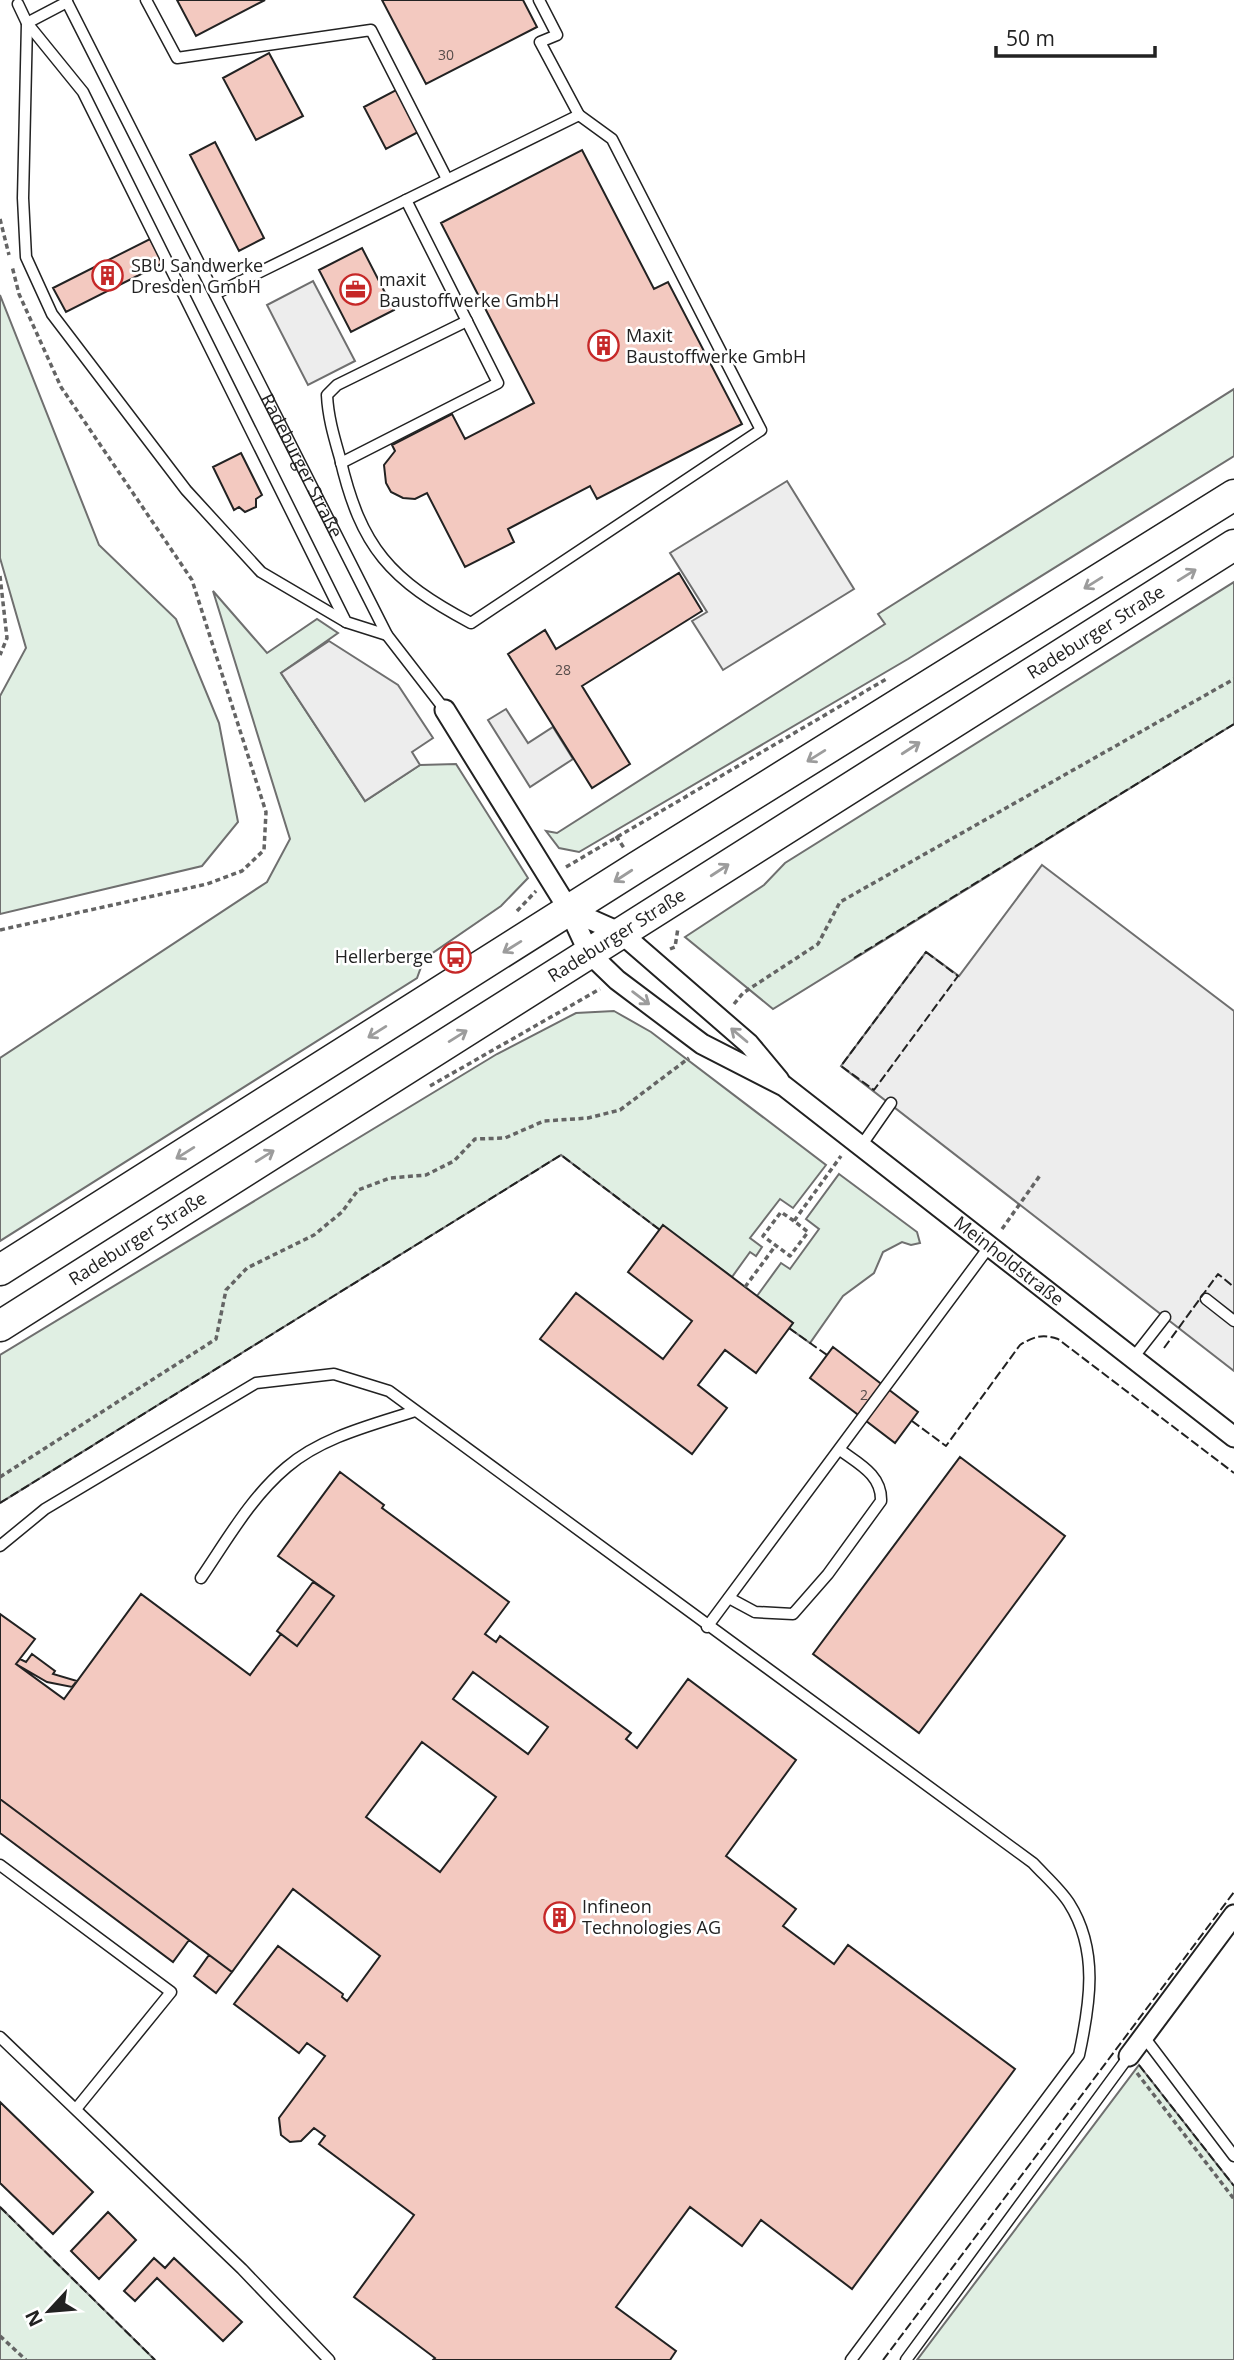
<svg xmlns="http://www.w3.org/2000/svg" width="1234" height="2360" font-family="'Open Sans',sans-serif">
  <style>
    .green { fill: #e0efe3; stroke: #6f6f6f; stroke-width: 2 }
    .parking { fill: #ededed; stroke: #6f6f6f; stroke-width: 2 }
    .building { fill: #f3c9c0; stroke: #222; stroke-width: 2; fill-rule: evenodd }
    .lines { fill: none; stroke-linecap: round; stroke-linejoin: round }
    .lane-casing { stroke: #222; stroke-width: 13 }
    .street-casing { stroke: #222; stroke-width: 23 }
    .primary-casing { stroke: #222; stroke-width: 33 }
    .path { stroke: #646464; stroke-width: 3.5; stroke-dasharray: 5 3.5; stroke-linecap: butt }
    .lane { stroke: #fff; stroke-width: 10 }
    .street { stroke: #fff; stroke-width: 19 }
    .primary { stroke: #fff; stroke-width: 30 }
    .fence { stroke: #222; stroke-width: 2; stroke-dasharray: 9 3.5; stroke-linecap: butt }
    .oneway { stroke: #9c9c9c }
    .labels { text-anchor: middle; stroke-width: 5; stroke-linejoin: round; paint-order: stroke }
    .number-label { font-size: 14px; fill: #564c4a }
    .poi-label { font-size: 18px; fill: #222; stroke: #fff; text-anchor: start }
    .street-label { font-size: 18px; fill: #222; stroke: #fff }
  </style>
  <rect width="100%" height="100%" fill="#fff"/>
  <path class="green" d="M0 295 99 545 176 619 219 723 238 822 202 866 0 914V696L26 648 0 558Z
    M1234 389V456L908 659 579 852 559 848 546 831 557 833 885 624 878 614Z
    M1234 582V724L773 1009 685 937 764 885 785 863Z
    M213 591 267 653 317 619 338 633 281 673 365 801 420 765 456 764 528 878 501 906 424 959 417 978 0 1241V1058L267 882 290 839Z
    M614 1011 651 1032 826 1165 793 1208 780 1199 750 1238 762 1247 756 1256 750 1252 732 1277 663 1226 660 1230 561 1155 0 1503V1355L497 1054 576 1013Z
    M839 1174 917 1232 920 1243 911 1245 902 1242 883 1252 874 1273 843 1296 810 1343 789 1328 793 1323 757 1296 781 1263 790 1269 819 1229 806 1219Z
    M1139 2065 1234 2186V2360H917Z
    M0 2207 155 2360H0Z"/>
  <path class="parking" d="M313 281 355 361 308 385 267 305Z
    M787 481 854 589 723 670 692 621 707 612 670 553Z
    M329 641 398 685 433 738 412 752 420 765 365 801 281 673Z
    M506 709 528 743 553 727 573 759 530 787 488 720Z
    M1042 865 1234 1011V1371L841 1066 926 952 959 976Z"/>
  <path class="building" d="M177 0H265L196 36Z
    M382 0H523L537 27 426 84Z
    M269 53 303 116 256 140 223 78Z
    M398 89 420 131 386 149 364 107Z
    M215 142 264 238 239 251 190 155Z
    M582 150 654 289 668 282 742 424 597 499 590 486 508 529 514 542 465 567 427 493 415 499 403 498 391 492 386 483 384 465 395 451 392 445 452 414 465 439 534 403 441 223Z
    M150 239 163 263 66 312 53 288Z
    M362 248 394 310 351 332 319 270Z
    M241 453 262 495 256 499V507L245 512 239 507 234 510 213 467Z
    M679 573 702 611 582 686 630 764 592 788 508 654 545 630 556 649Z
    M663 1225 793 1323 756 1373 725 1350 698 1385 727 1408 692 1454 540 1339 576 1293 663 1359 692 1321 628 1272Z
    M833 1347 918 1412 895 1443 810 1378Z
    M960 1457 1065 1536 919 1733 813 1654Z
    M340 1472 384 1505 382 1508 509 1602 485 1634 496 1642 500 1636 631 1733 626 1739 637 1748 688 1679 796 1760 726 1856 796 1909 783 1926 834 1964 848 1945 1015 2069 852 2289 761 2220 742 2246 690 2207 616 2307 676 2351 670 2360H433L435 2358 354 2297 414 2215 319 2144 325 2136 314 2128 301 2141 290 2142 281 2135 279 2118 325 2056 307 2043 299 2053 234 2004 278 1946 343 1994 342 1997 347 2001 380 1956 293 1889 232 1972 0 1799V1614L35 1639 16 1664 64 1699 141 1594 250 1675 281 1634 297 1646 334 1596 278 1556ZM473 1672 548 1727 528 1754 453 1699ZM422 1742 496 1797 440 1872 366 1817Z
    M313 1582 334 1596 297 1646 277 1631Z
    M32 1654 55 1671 53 1674 77 1681 72 1687 47 1682 16 1664 20 1659 26 1662Z
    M0 1799 189 1940 173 1962 0 1833Z
    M209 1955 232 1972 216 1993 194 1976Z
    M0 2102 93 2192 53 2234 0 2183Z
    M108 2212 136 2240 99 2279 71 2251Z
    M154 2258 165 2268 174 2258 242 2322 223 2341 157 2278 135 2301 124 2291Z"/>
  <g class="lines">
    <defs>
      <g id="lane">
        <path id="s1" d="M66 0 387 635 445 710"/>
        <path d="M146 0 177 58 371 30 447 179"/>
        <path d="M539 0 557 35 540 42 579 115"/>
        <path d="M67 2 27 23 23 198 26 257 52 314 186 490 261 572 346 622"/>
        <path d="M18 4 27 23 83 92 346 622 387 635"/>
        <path d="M215 294 579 115 612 139 761 430 471 623C390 580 361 548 340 458 334 437 328 417 327 395L337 385 467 321"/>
        <path d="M341 463 498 383 406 200"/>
        <path d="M861 1146 891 1103"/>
        <path d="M1206 1299 1234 1321"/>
        <path d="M1133 1358 1165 1317"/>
        <path d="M0 1546 45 1509 256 1383 334 1374 389 1391 1033 1863C1045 1876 1060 1889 1069 1903 1099 1950 1090 2004 1079 2055L851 2360"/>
        <path d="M201 1578C227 1540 251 1497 287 1467 322 1437 372 1425 415 1411"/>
        <path d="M729 1598 755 1612 793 1614 828 1574 881 1501C882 1475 859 1464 840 1450"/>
        <path d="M707 1627 989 1247"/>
        <path d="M0 1865 171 1992 76 2109"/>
        <path d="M0 2037 242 2269 329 2360"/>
        <path d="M1144 2037 1234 2156"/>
        <path d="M906 2360 1129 2056"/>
      </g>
      <g id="street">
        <path id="s2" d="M445 710 569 910 589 953 617 980 702 1044 784 1086 1234 1437"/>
        <path d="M569 910 621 933 749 1044 779 1080"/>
        <path d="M1129 2056 1234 1915"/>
      </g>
      <g id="primary">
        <path d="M0 1270 637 867 1234 495"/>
        <path id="s3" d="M0 1326 1234 545"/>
      </g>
    </defs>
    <use href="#lane" class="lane-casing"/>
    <use href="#street" class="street-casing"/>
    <use href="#primary" class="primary-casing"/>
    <path class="path" d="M0 219 9 255
      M0 576 7 638 0 655
      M616 836 624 848
      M566 867 888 678
      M517 911 536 891
      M0 930 207 884 242 871 264 850 266 812 192 580 61 387 19 294 12 266
      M670 949 675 947 678 928
      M734 1004 743 993 818 944 840 902 1234 679
      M430 1086 600 989
      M794 1221 781 1212 763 1236 790 1256 808 1232 794 1221 841 1156
      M1002 1229 1041 1174
      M745 1287 776 1245
      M0 1477 216 1339 226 1290 247 1268 314 1235 342 1212 358 1190 390 1178 426 1175 454 1161 475 1139 505 1138 544 1121 588 1118 620 1110 689 1058
      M1137 2073 1234 2199
      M0 2336 26 2360"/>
    <use href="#lane" class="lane"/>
    <use href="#street" class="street"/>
    <use href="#primary" class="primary"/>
    <path class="fence" d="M926 952 958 976 874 1090 841 1066Z
      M854 958 1234 724
      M789 1328 827 1355
      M1164 1348 1218 1274 1234 1287
      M912 1421 946 1446 1020 1345C1034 1336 1043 1334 1058 1339L1234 1473
      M0 1503 561 1155 660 1230
      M1139 2065 1234 2186
      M0 2207 155 2360
      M883 2360 1234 1892"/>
  </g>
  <defs><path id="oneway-shaft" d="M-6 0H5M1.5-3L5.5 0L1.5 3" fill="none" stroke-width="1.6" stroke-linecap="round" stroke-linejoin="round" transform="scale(1.75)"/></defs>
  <g class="oneway">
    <use href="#oneway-shaft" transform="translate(1187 575) rotate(-32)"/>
    <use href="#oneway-shaft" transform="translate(1093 583) rotate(148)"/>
    <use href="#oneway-shaft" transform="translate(911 748) rotate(-33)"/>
    <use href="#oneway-shaft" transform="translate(816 756) rotate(148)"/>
    <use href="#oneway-shaft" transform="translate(720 870) rotate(-33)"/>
    <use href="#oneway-shaft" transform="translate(623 876) rotate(147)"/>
    <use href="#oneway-shaft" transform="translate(512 947) rotate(148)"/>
    <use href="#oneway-shaft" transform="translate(641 998) rotate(37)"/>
    <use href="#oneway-shaft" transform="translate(377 1032) rotate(148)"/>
    <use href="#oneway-shaft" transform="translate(739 1035) rotate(-140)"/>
    <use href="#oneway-shaft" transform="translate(458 1036) rotate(-32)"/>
    <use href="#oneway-shaft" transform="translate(185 1153) rotate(148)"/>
    <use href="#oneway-shaft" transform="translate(265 1156) rotate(-32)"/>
  </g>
  <defs>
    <symbol id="building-ring" viewBox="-11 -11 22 22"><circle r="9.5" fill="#fff" stroke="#c62828" stroke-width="1.5"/><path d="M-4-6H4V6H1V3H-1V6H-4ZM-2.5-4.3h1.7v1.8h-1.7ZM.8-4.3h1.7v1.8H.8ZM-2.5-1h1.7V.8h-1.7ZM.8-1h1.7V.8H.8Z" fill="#c62828"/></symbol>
    <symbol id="office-ring" viewBox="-11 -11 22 22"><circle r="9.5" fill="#fff" stroke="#c62828" stroke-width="1.5"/><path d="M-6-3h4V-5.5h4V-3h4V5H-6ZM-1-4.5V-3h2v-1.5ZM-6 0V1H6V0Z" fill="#c62828"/></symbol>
    <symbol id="bus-ring" viewBox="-11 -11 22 22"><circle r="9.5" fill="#fff" stroke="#c62828" stroke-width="1.5"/><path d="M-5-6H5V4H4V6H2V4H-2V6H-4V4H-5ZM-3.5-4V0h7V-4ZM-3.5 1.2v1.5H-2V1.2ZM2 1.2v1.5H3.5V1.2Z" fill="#c62828"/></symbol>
  </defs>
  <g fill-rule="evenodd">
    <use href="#building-ring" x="90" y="258" width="35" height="35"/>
    <use href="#office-ring" x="338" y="272" width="35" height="35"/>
    <use href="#building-ring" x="586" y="328" width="35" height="35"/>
    <use href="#bus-ring" x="438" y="940" width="35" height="35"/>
    <use href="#building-ring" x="542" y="1900" width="35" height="35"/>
  </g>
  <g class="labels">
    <g class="number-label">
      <text x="446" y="60">30</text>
      <text x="563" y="675">28</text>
      <text x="864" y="1400">2</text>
    </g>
    <g class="poi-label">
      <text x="131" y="272">SBU Sandwerke<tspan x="131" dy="21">Dresden GmbH</tspan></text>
      <text x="379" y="286">maxit<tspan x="379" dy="21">Baustoffwerke GmbH</tspan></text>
      <text x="626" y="342">Maxit<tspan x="626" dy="21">Baustoffwerke GmbH</tspan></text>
      <text x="433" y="963" text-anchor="end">Hellerberge</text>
      <text x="582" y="1913">Infineon<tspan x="582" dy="21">Technologies AG</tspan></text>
    </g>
    <g class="street-label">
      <text dy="6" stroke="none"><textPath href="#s1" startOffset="522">Radeburger Straße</textPath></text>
      <text dy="6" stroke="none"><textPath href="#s3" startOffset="1297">Radeburger Straße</textPath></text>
      <text dy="6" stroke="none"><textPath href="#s3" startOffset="730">Radeburger Straße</textPath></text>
      <text dy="6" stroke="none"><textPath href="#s3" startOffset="163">Radeburger Straße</textPath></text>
      <text dy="6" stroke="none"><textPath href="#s2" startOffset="805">Meinholdstraße</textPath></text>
    </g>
  </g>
  <g transform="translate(49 2311) rotate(244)" stroke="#ffffff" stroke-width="5" paint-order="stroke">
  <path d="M0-5L12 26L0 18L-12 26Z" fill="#222222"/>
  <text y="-10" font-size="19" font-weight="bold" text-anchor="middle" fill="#222222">N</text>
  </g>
  <path d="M996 46v10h159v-10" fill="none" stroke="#222222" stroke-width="3.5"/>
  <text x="1006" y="46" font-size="21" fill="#222222" stroke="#ffffff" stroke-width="5" paint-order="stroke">50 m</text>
</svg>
